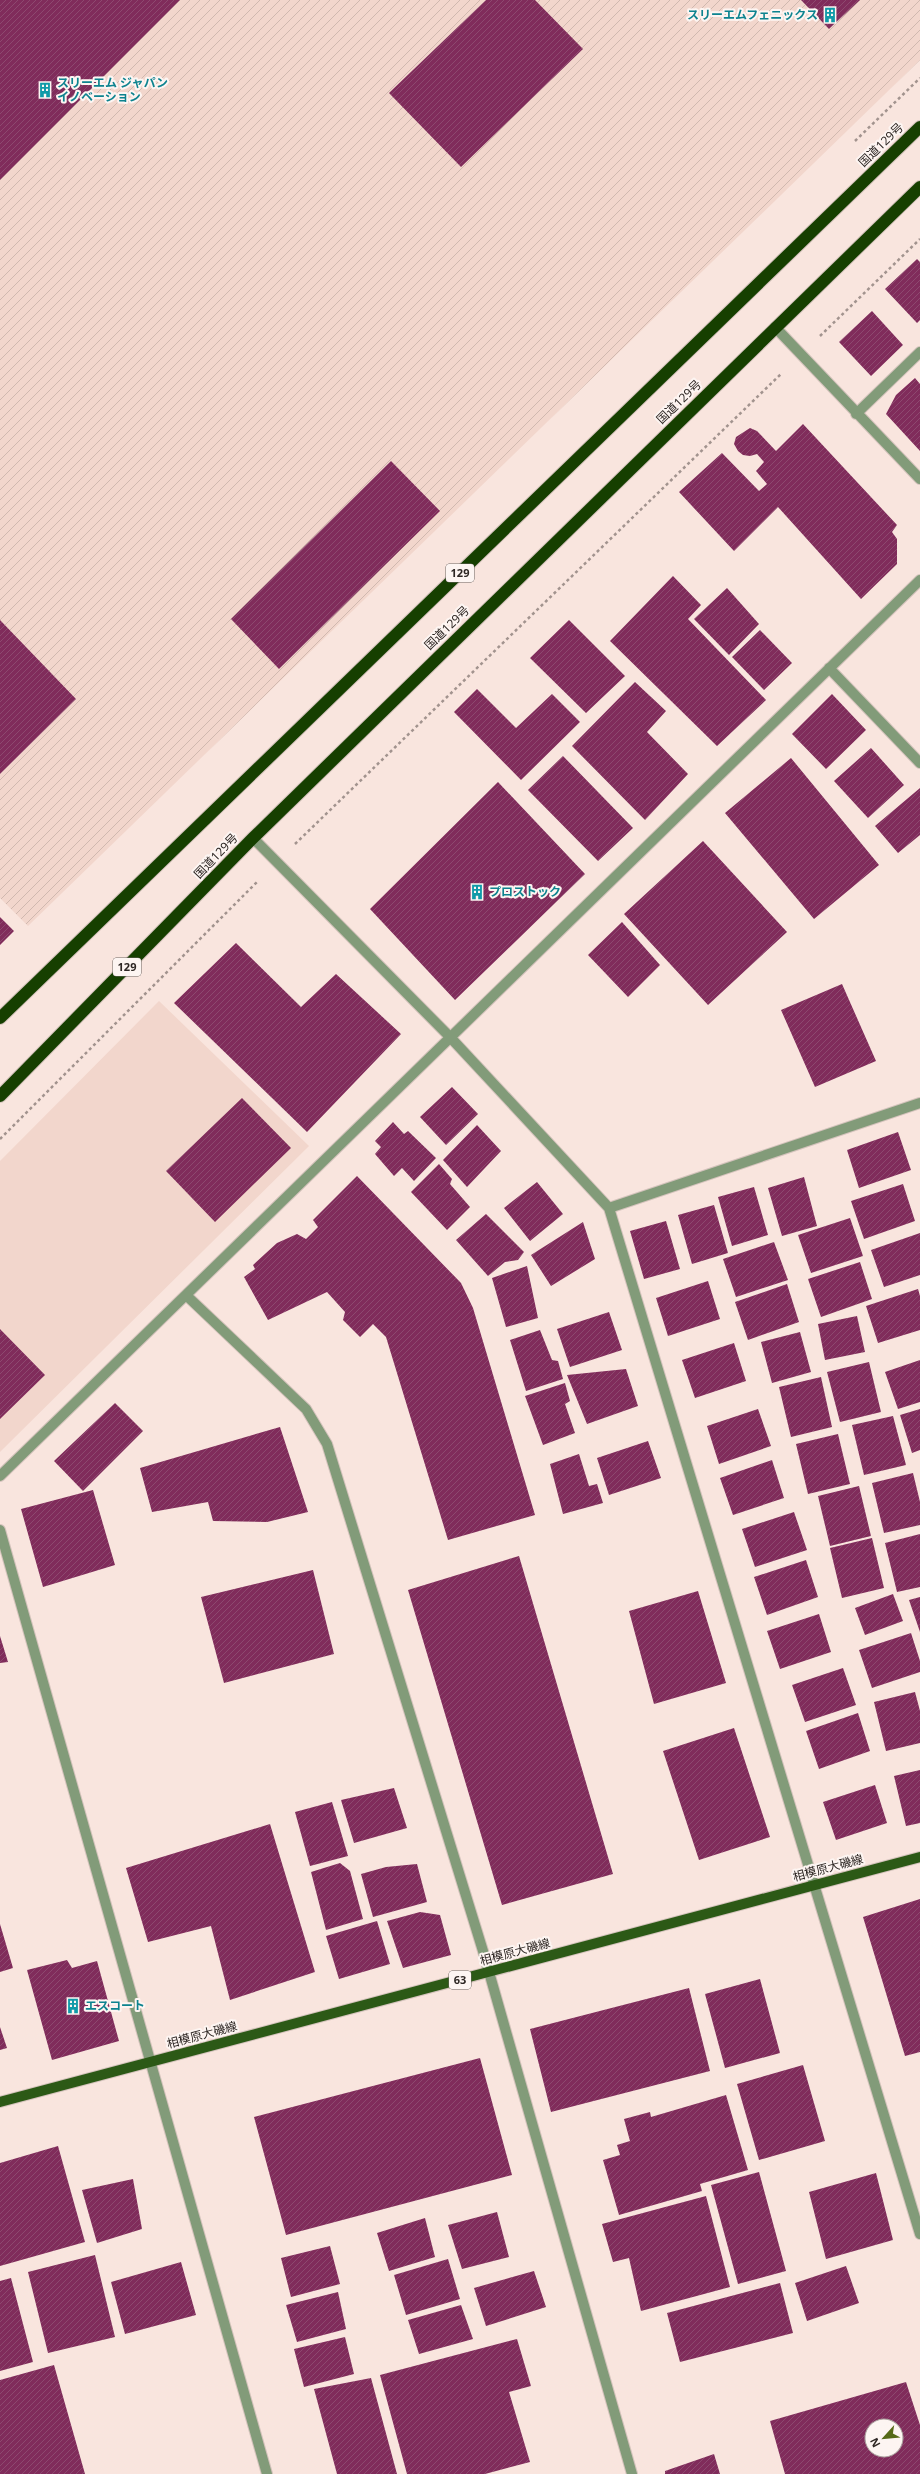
<svg xmlns="http://www.w3.org/2000/svg" width="920" height="2474" font-family="'Noto Sans','Noto Sans JP',sans-serif">
  <style>
    .built { fill: #f2d6cc }
    .industrial { fill: url(#industrial-furrows) }
    .building { fill: url(#building-hatch); fill-rule: evenodd }
    .lines { fill: none; stroke-linecap: round; stroke-linejoin: round }
    .minor-casing { stroke: #d4c3bc; stroke-width: 12 }
    .major-casing { stroke: #d4c3bc; stroke-width: 12 }
    .highway-casing { stroke: #d4c3bc; stroke-width: 14 }
    .path { stroke: #a2938e; stroke-width: 2.5; stroke-dasharray: 3 3; stroke-linecap: butt }
    .minor { stroke: #829b79; stroke-width: 10 }
    .major { stroke: #2c5916; stroke-width: 10 }
    .highway { stroke: #163f00; stroke-width: 12 }
    .labels { text-anchor: middle; stroke-width: 4; stroke-linejoin: round; paint-order: stroke }
    .shield { fill: #fdf5f2; stroke: #6b6461; stroke-width: 1 }
    .shield-label { font-size: 11px; font-weight: bold; fill: #2d2623 }
    .culture-label { font-size: 12px; font-weight: bold; fill: #0d838f; stroke: #fdf5f2; text-anchor: start }
    .street-label { font-size: 12px; fill: #2d2623; stroke: #fdf5f2 }
  </style>
  <defs>
    <pattern id="industrial-furrows" width="10" height="10" patternUnits="userSpaceOnUse"><rect width="10" height="10" fill="#f2d6cc"/><path d="M-1 1l2-2M0 10L10 0M9 11l2-2" fill="none" stroke="#d0b8af"/></pattern>
    <pattern id="building-hatch" width="6" height="6" patternUnits="userSpaceOnUse"><rect width="6" height="6" fill="#802c5b"/><path d="M-1 1l2-2M0 6l6-6M5 7l2-2" fill="none" stroke="#8d496f"/></pattern>
  </defs>
  <rect width="100%" height="100%" fill="#f9e5de"/>
  <path class="built" d="M159 1001 309 1146 0 1452V1161Z"/>
  <path class="industrial" d="M0 0H920V60L28 926 0 898Z"/>
  <path class="building" d="M0 0H180L0 180Z
    M486 0H535L583 49 461 167 389 93Z
    M801 0H860L829 29Z
    M917 259 920 262V320L917 323 885 289Z
    M872 311 903 345 871 376 839 342Z
    M915 378 920 384V451L886 414 896 395Z
    M803 424 897 525 892 532 897 539V564L861 599 778 507 734 551 679 492 722 453 759 491 767 484 756 471 764 462 757 454 750 456 743 455 738 451 734 444 736 437 750 428 757 431 776 451Z
    M391 461 440 511 279 669 231 619Z
    M673 576 701 605 688 619 766 700 717 746 610 641Z
    M727 588 759 624 729 655 694 619Z
    M0 620 76 699 0 774Z
    M569 620 625 676 586 713 530 658Z
    M760 630 792 663 764 690 732 657Z
    M635 682 666 711 647 732 688 774 645 820 572 746Z
    M477 689 516 728 552 694 580 722 521 780 454 712Z
    M832 694 866 730 826 769 792 734Z
    M871 748 904 785 868 818 834 781Z
    M563 756 633 828 598 861 528 790Z
    M791 758 879 865 814 919 725 813Z
    M498 782 585 874 455 1000 370 909Z
    M920 788V835L898 853 875 826Z
    M703 841 787 932 708 1005 624 914Z
    M0 917 14 931 0 945Z
    M622 922 660 965 628 997 588 955Z
    M236 943 301 1007 336 974 401 1034 307 1132 174 1003Z
    M842 984 876 1061 815 1087 781 1010Z
    M452 1087 478 1114 446 1145 420 1117Z
    M242 1098 291 1148 215 1222 166 1171Z
    M393 1122 404 1134 408 1131 436 1158 414 1181 402 1168 394 1176 375 1154 381 1147 375 1141Z
    M477 1125 501 1151 467 1187 443 1160Z
    M898 1132 911 1170 859 1188 847 1150Z
    M439 1164 452 1179 450 1184 470 1207 447 1230 411 1192Z
    M357 1176 461 1283 473 1308 535 1515 448 1540 386 1337 373 1324 360 1337 343 1320 345 1312 327 1292 268 1320 244 1277 255 1269 253 1265 277 1243 297 1234 306 1239 318 1227 313 1220Z
    M804 1177 817 1226 782 1236 768 1188Z
    M537 1182 563 1214 530 1241 504 1208Z
    M903 1184 915 1221 864 1239 851 1201Z
    M754 1187 768 1235 732 1246 718 1197Z
    M714 1205 728 1253 692 1264 678 1215Z
    M486 1214 524 1252 518 1260 505 1262 488 1276 456 1240Z
    M850 1218 863 1256 811 1273 798 1235Z
    M666 1221 680 1269 644 1279 630 1231Z
    M583 1222 595 1259 551 1286 531 1255Z
    M920 1233V1275L884 1287 871 1250Z
    M774 1242 788 1280 736 1297 723 1259Z
    M860 1262 872 1299 821 1317 808 1279Z
    M527 1266 538 1318 506 1327 492 1278Z
    M708 1281 720 1319 668 1336 656 1298Z
    M787 1284 799 1322 748 1340 735 1302Z
    M918 1289 920 1296V1330L878 1343 866 1306Z
    M609 1312 622 1350 570 1367 557 1329Z
    M857 1316 865 1352 825 1360 818 1324Z
    M0 1329 45 1375 0 1419Z
    M540 1330 552 1360 558 1361 563 1379 526 1391 510 1340Z
    M800 1332 811 1372 772 1383 761 1342Z
    M734 1343 746 1381 695 1398 682 1360Z
    M920 1360V1402L898 1409 885 1372Z
    M869 1362 881 1412 840 1422 827 1372Z
    M626 1369 638 1406 587 1424 567 1375Z
    M821 1377 832 1427 791 1437 779 1387Z
    M565 1383 570 1401 565 1404 575 1433 543 1445 525 1396Z
    M115 1403 143 1431 83 1491 54 1461Z
    M758 1409 771 1446 719 1464 707 1426Z
    M920 1409V1450L912 1453 900 1415Z
    M893 1416 906 1465 864 1475 852 1425Z
    M280 1427 308 1512 267 1522 213 1521 208 1502 152 1512 140 1468Z
    M838 1434 850 1484 808 1494 796 1444Z
    M648 1441 661 1478 609 1495 597 1458Z
    M579 1454 589 1486 597 1484 603 1503 563 1514 550 1464Z
    M772 1460 784 1498 733 1515 720 1478Z
    M913 1473 920 1502V1525L884 1533 872 1483Z
    M859 1486 871 1536 830 1546 818 1496Z
    M93 1490 115 1565 43 1587 21 1509Z
    M794 1512 807 1550 755 1567 742 1529Z
    M920 1534V1587L897 1592 885 1543Z
    M872 1538 884 1588 842 1598 830 1548Z
    M519 1556 613 1874 502 1905 408 1590Z
    M806 1560 818 1597 767 1615 754 1577Z
    M313 1570 334 1654 224 1683 201 1597Z
    M698 1591 726 1683 654 1704 629 1611Z
    M893 1594 903 1621 865 1635 855 1608Z
    M920 1597V1632L909 1600Z
    M819 1614 831 1652 780 1669 767 1631Z
    M911 1633 920 1661V1672L872 1688 859 1650Z
    M0 1636 8 1662 0 1663Z
    M843 1668 856 1705 805 1722 792 1685Z
    M915 1692 920 1711V1743L886 1751 874 1702Z
    M858 1713 870 1751 819 1769 806 1731Z
    M734 1728 770 1837 699 1860 663 1751Z
    M920 1770V1823L906 1826 894 1776Z
    M875 1785 887 1823 836 1840 823 1802Z
    M394 1788 407 1828 354 1843 341 1800Z
    M332 1802 348 1856 310 1866 295 1812Z
    M270 1824 315 1972 230 2000 211 1926 148 1942 126 1868Z
    M340 1863 350 1871 363 1919 326 1930 311 1872Z
    M417 1864 427 1902 373 1917 361 1874 386 1867Z
    M920 1899V2052L905 2056 863 1917Z
    M420 1912 440 1915 451 1955 403 1968 387 1921Z
    M377 1921 390 1964 339 1979 326 1936Z
    M0 1924 13 1968 0 1972Z
    M67 1960 72 1968 97 1961 119 2041 52 2060 27 1970Z
    M760 1979 780 2053 725 2068 705 1994Z
    M689 1988 710 2071 551 2112 530 2029Z
    M0 2027 7 2048 0 2050Z
    M480 2058 512 2175 286 2235 254 2117Z
    M803 2065 825 2141 759 2160 737 2084Z
    M726 2095 748 2170 700 2184 702 2191 619 2215 603 2160 620 2155 617 2145 630 2141 624 2119 650 2112 651 2117Z
    M58 2146 85 2242 0 2266V2163Z
    M759 2172 786 2271 738 2284 711 2185Z
    M876 2173 893 2240 826 2259 809 2192Z
    M133 2179 142 2229 97 2243 82 2190Z
    M706 2196 730 2287 641 2311 629 2258 613 2262 602 2224Z
    M497 2212 509 2257 462 2269 448 2225Z
    M425 2218 435 2257 389 2271 377 2233Z
    M330 2246 340 2284 291 2297 281 2258Z
    M95 2255 115 2337 48 2353 28 2272Z
    M448 2259 460 2299 406 2315 394 2275Z
    M181 2262 196 2315 125 2334 111 2282Z
    M846 2266 859 2303 807 2321 795 2283Z
    M534 2271 546 2307 486 2326 474 2288Z
    M11 2278 33 2362 0 2371V2281Z
    M780 2283 793 2333 680 2362 667 2313Z
    M338 2292 346 2329 297 2342 286 2305Z
    M461 2305 473 2339 419 2354 408 2320Z
    M345 2337 354 2374 304 2387 294 2349Z
    M517 2339 531 2386 509 2392 530 2462 485 2474H407L380 2375Z
    M54 2365 85 2474H0V2380Z
    M371 2378 397 2474H337L314 2389Z
    M906 2382 920 2425V2474H785L770 2421ZM872 2426H896V2450H872Z
    M714 2454 720 2474H665V2471Z"/>
  <g class="lines">
    <defs>
      <path id="minor" d="M775 327 920 479
        M856 414 920 352
        M829 668 920 763
        M253 838 450 1037 609 1208 920 2234
        M609 1208 920 1103
        M186 1295 306 1409 327 1444 483 1951 632 2474
        M0 1476 920 580
        M0 1530 267 2474"/>
      <path id="major" d="M0 2102 920 1857"/>
      <path id="highway" d="M0 1018 920 127
        M0 1096 253 838 920 187"/>
    </defs>
    <use href="#minor" class="minor-casing"/>
    <use href="#major" class="major-casing"/>
    <use href="#highway" class="highway-casing"/>
    <path class="path" d="M855 141 920 78
      M820 336 920 239
      M295 844 782 373
      M0 1139 258 881"/>
    <use href="#minor" class="minor"/>
    <use href="#major" class="major"/>
    <use href="#highway" class="highway"/>
  </g>
  <defs>
    <symbol id="building-bare" viewBox="-9 -9 18 18"><path d="M-4-6H4V6H1V3H-1V6H-4ZM-2.5-4.3h1.7v1.8h-1.7ZM.8-4.3h1.7v1.8H.8ZM-2.5-1h1.7V.8h-1.7ZM.8-1h1.7V.8H.8Z" fill="#0f9aa8" stroke="#fdf5f2" stroke-width="2.5" paint-order="stroke"/></symbol>
  </defs>
  <g fill-rule="evenodd">
    <use href="#building-bare" x="819" y="4" width="22" height="22"/>
    <use href="#building-bare" x="34" y="79" width="22" height="22"/>
    <use href="#building-bare" x="466" y="881" width="22" height="22"/>
    <use href="#building-bare" x="62" y="1995" width="22" height="22"/>
  </g>
  <g class="labels">
    <g class="shield">
      <rect x="446" y="564" width="28" height="18" rx="3"/>
      <rect x="113" y="958" width="28" height="18" rx="3"/>
      <rect x="449" y="1971" width="22" height="18" rx="3"/>
    </g>
    <g class="shield-label">
      <text x="460" y="577">129</text>
      <text x="127" y="971">129</text>
      <text x="460" y="1984">63</text>
    </g>
    <g class="culture-label">
      <text x="818" y="19" text-anchor="end">スリーエムフェニックス</text>
      <text x="57" y="87">スリーエム ジャパン<tspan x="57" dy="14">イノベーション</tspan></text>
      <text x="489" y="896">プロストック</text>
      <text x="85" y="2010">エスコート</text>
    </g>
    <g class="street-label">
      <text transform="translate(881 145) rotate(-44)" y="4">国道129号</text>
      <text transform="translate(679 402) rotate(-44)" y="4">国道129号</text>
      <text transform="translate(447 628) rotate(-44)" y="4">国道129号</text>
      <text transform="translate(216 856) rotate(-46)" y="4">国道129号</text>
      <text transform="translate(828 1868) rotate(-15)" y="4">相模原大磯線</text>
      <text transform="translate(515 1952) rotate(-15)" y="4">相模原大磯線</text>
      <text transform="translate(202 2035) rotate(-15)" y="4">相模原大磯線</text>
    </g>
  </g>
  <g transform="translate(884 2438) rotate(243)"><circle r="19" fill="#fdf5f2" stroke="#aaa29f"/>
  <path d="M0-3L7 15L0 10L-7 15Z" fill="#566a17"/>
  <text y="-6" font-size="11" font-weight="bold" text-anchor="middle" fill="#2d2623">N</text>
  </g>
</svg>
